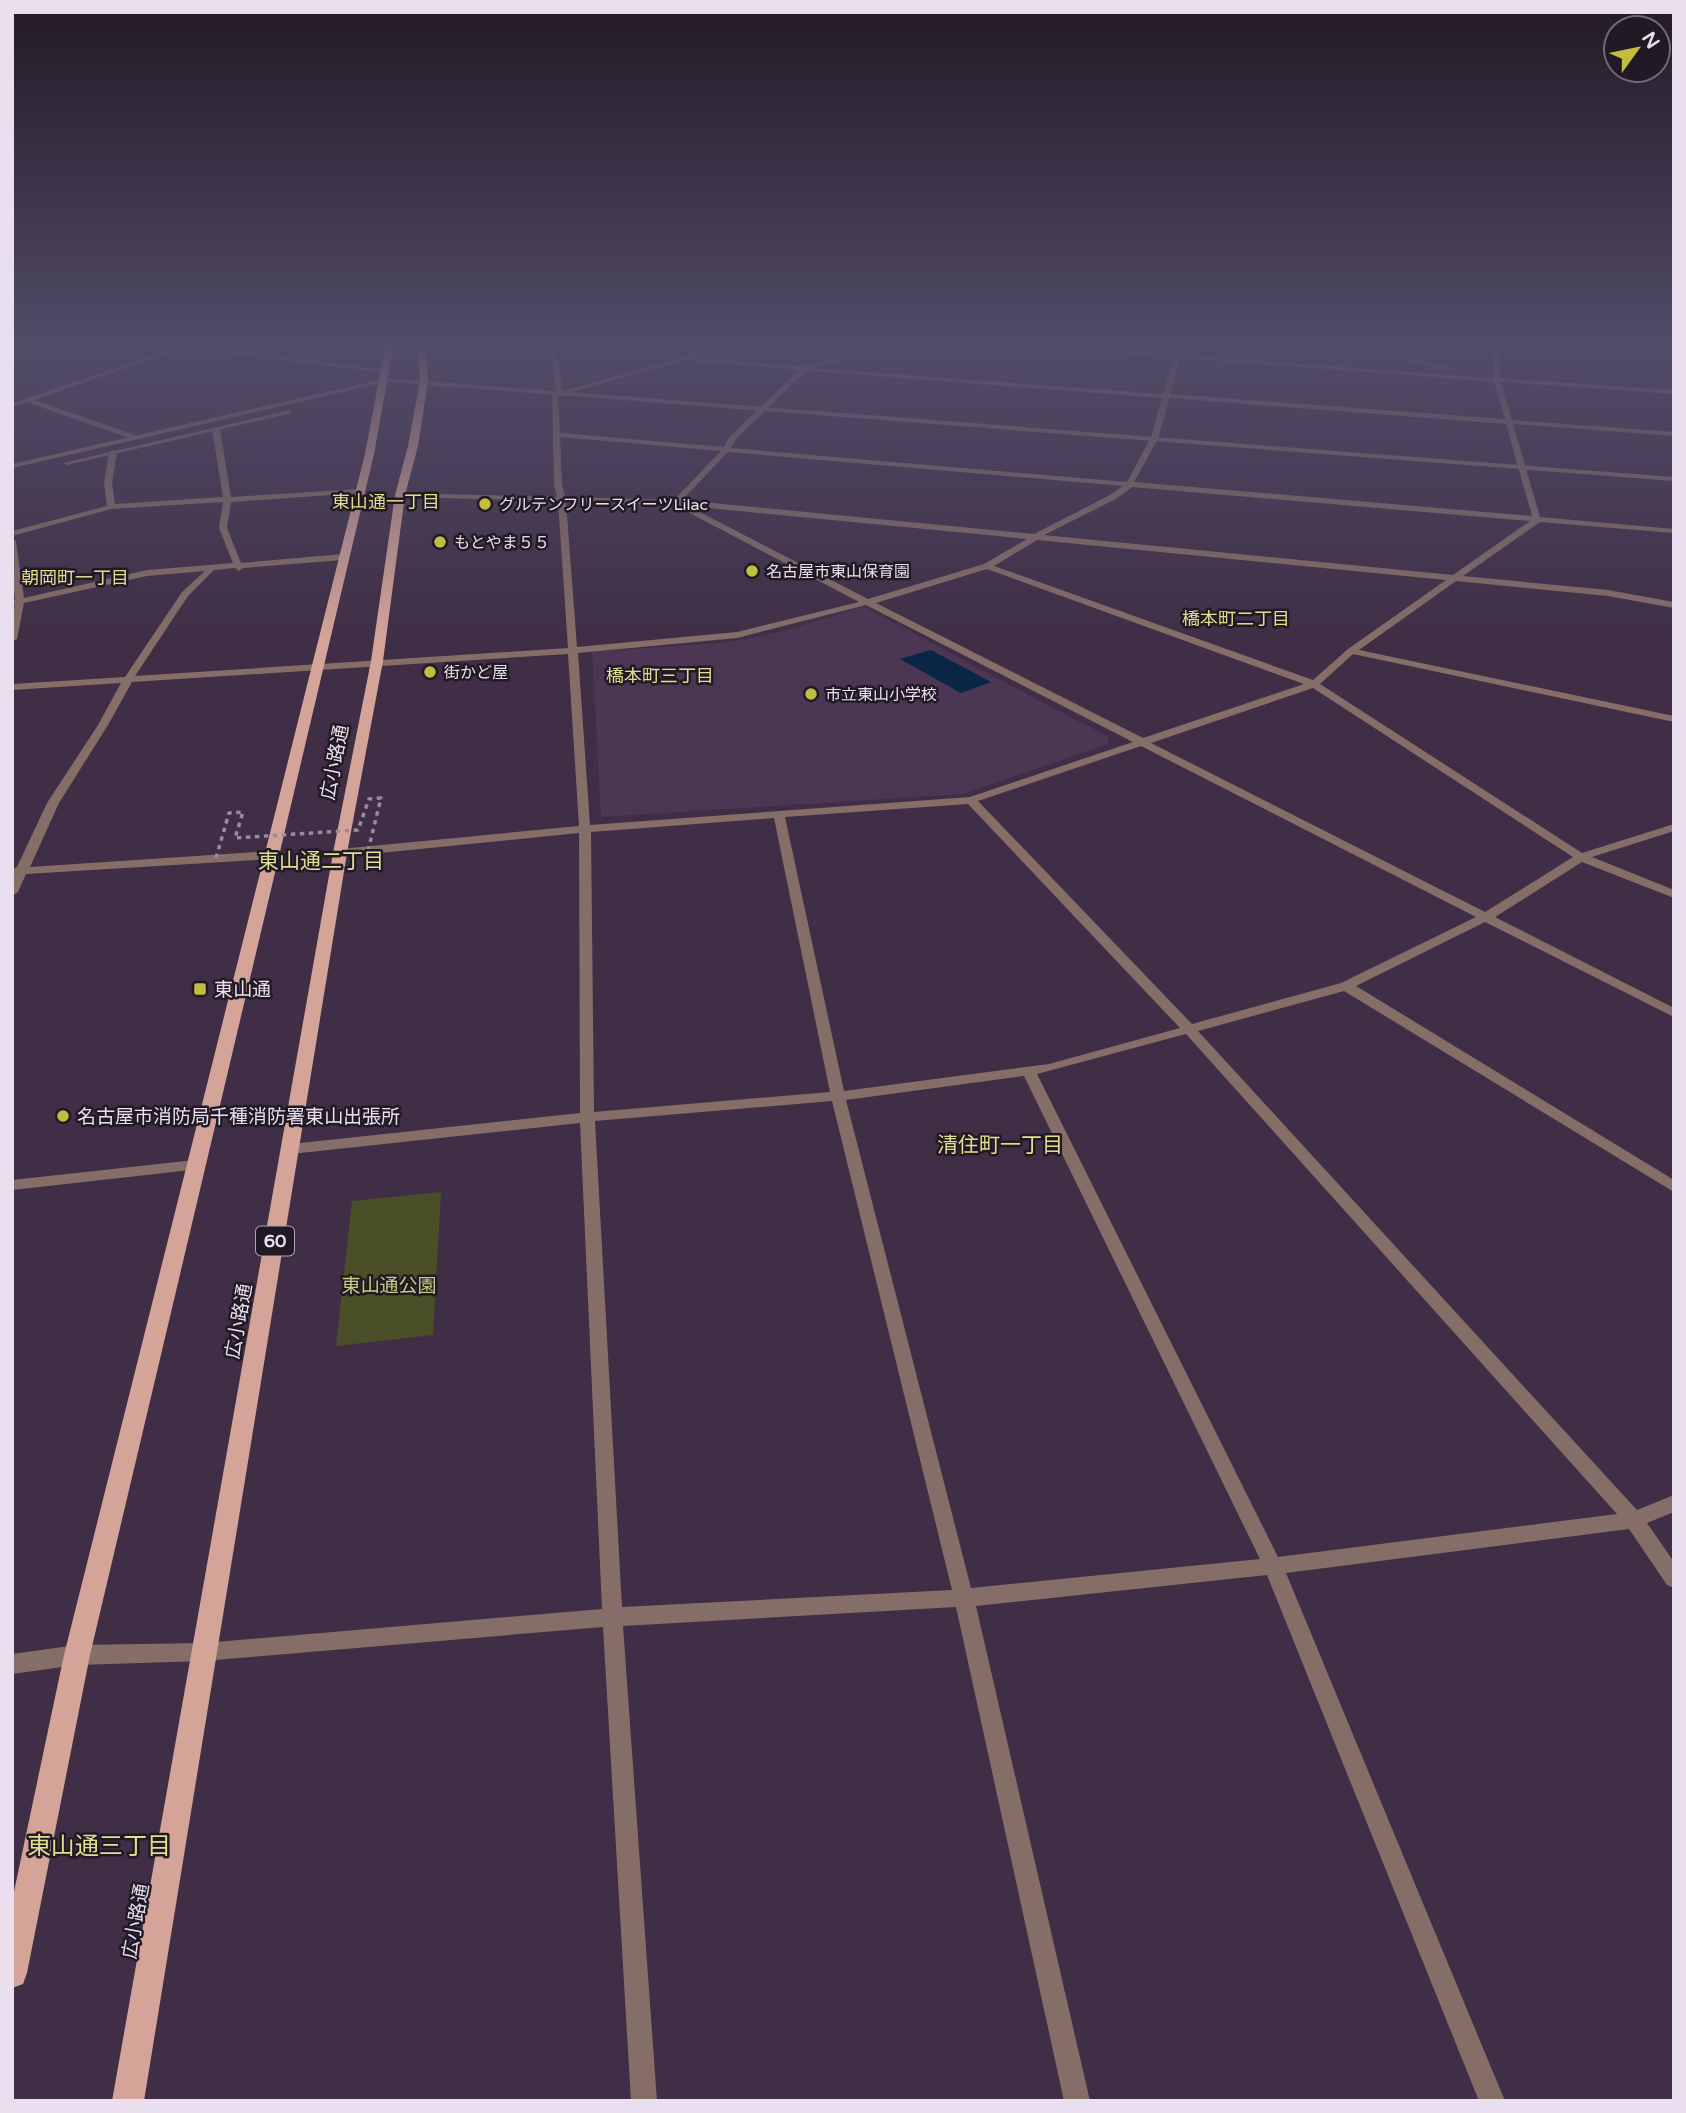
<svg xmlns="http://www.w3.org/2000/svg" width="1686" height="2113" font-family="'Varela Round','Noto Sans JP',sans-serif">
  <style>
    .built { fill: #4b3654 }
    .green { fill: #4a4f27 }
    .water { fill: #092647 }
    .lines { fill: none; stroke-linecap: round; stroke-linejoin: round }
    .minor { fill: #856e67; fill-rule: evenodd }
    .tertiary { fill: #856e67; fill-rule: evenodd }
    .primary { fill: #d4a498; fill-rule: evenodd }
    .path-bridge { stroke: #998c9f; stroke-width: 3.5; stroke-dasharray: 4.5 4.5; stroke-linecap: butt }
    .poi-dot { fill: #c1bd3f; stroke: #211a24; stroke-width: 2.5 }
    .labels { text-anchor: middle; stroke-width: 5; stroke-linejoin: round; paint-order: stroke }
    .far-poi-label { font-size: 16px; fill: #e9dfee; stroke: #211a24; text-anchor: start }
    .far-neighbourhood-label { font-size: 18px; fill: #e0df90; stroke: #211a24 }
    .shield { fill: #211a24; stroke: #ada4b1; stroke-width: 2 }
    .shield-label { font-size: 18px; font-weight: bold; fill: #e9dfee }
    .street-label { font-size: 19px; fill: #e9dfee; stroke: #211a24 }
    .poi-label { font-size: 19px; fill: #e9dfee; stroke: #211a24; text-anchor: start }
    .park-label { font-size: 19px; fill: #c3cd80; stroke: #211a24 }
    .neighbourhood-label { font-size: 21px; fill: #e0df90; stroke: #211a24 }
    .near-neighbourhood-label { font-size: 24px; fill: #e0df90; stroke: #211a24 }
  </style>
  <rect width="100%" height="100%" fill="#3f2e46"/>
  <path class="built" d="M864 607 1108 737V744L963 794 601 817 592 652 729 642 780 632Z"/>
  <path class="green" d="M441 1192 433 1335 336 1346 352 1201Z"/>
  <path class="water" d="M104 342H139L310 366 301 370Z
    M931 650 991 682 961 693 900 659Z"/>
  <g class="lines">
    <path class="minor" d="M152 342H172L389 371 386 373 186 348 34 400 135 435 132 439 27 402 12 407V403L178 347Z
      M549 342H555L563 391 679 358 671 354 660 342H667L675 352 685 356 734 342H745L695 357 804 367 888 342H899L815 368 1163 394 1173 358 980 342H1012L1174 354 1178 342H1184L1181 355 1494 378 1492 342H1498L1500 378 1674 390V394L1501 382 1512 420 1674 432V436L1513 424 1540 517 1674 529V533L1540 522 1463 576 1608 590 1674 602V608L1608 596 1456 581 1359 650 1674 716V722L1353 654 1320 684 1582 853 1674 824V831L1592 857 1674 890V898L1582 862 1495 917 1674 1008V1017L1485 922 1356 986 1674 1180V1192L1344 991 1198 1031 1637 1510 1674 1495V1512L1647 1523 1674 1562V1588L1667 1585 1629 1529 1286 1573 1505 2101H1479L1267 1575 976 1606 1090 2101H1064L956 1607 623 1626 657 2101H631L603 1627 204 1661 77 1665 12 1674V1654L77 1645 204 1643 602 1609 580 1123 291 1154 283 1149 291 1144 580 1113 579 833 340 857 334 853 340 849 579 826 568 654 132 682 108 725 59 803 30 867 271 851 277 855 271 859 26 874 18 892 12 896 14 874 12 869 17 867 47 803 98 725 121 683 12 690V684L125 677 182 592 205 571 147 576 24 603 17 639 12 642V617L15 605 12 606V600H15L12 576V539L16 541 24 598 147 570 233 563 219 528 223 502 111 509 12 536V531L107 506 104 483 109 452 113 450 117 452 112 483 115 504 223 497 212 429 216 427 220 429 231 497 359 489 363 491 359 493 231 502 227 528 241 563 343 554 347 557 343 560 243 568 239 571 235 568 214 570 188 596 135 676 568 648 558 501 400 497 396 495 400 493 557 497 554 485 552 395 557 392ZM1180 358 1494 382 1505 419 1170 394ZM685 360 799 370 730 436 724 447 560 433 558 396ZM806 371 1162 398 1151 437 1127 482 731 448 736 439ZM1169 398 1506 424 1532 516 1134 482 1158 439ZM560 437 721 451 674 500 565 497 562 485ZM728 452 1123 486 1110 495 1034 534 682 500ZM1132 487 1530 521 1453 575 1044 535 1116 499ZM566 502 680 505V508L859 602 737 632 577 647ZM688 506 1027 539 984 564 868 599ZM1037 540 1446 580 1348 649 1313 680 994 566ZM987 569 1304 684 1143 738 876 603ZM866 605 1133 742 970 797 590 825 578 653 737 638ZM1313 688 1573 857 1485 912 1151 743ZM1141 746 1476 917 1341 983 1192 1024 978 801ZM968 804 1180 1028 1049 1064 844 1091 785 817ZM774 818 830 1092 594 1112 591 832ZM1186 1034 1617 1514 1278 1557 1037 1074ZM1024 1076 1260 1559 971 1588 846 1100ZM832 1101 952 1590 622 1607 595 1121Z
      M1328 342H1341L1455 369 1452 371Z
      M195 1160 200 1161 203 1165 200 1169 12 1190V1180Z"/>
    <path class="tertiary" d="M387 378 1674 477V481L387 382 12 468V464Z
      M290 410 292 413 67 465 63 463Z"/>
    <path class="primary" d="M386 342H394L374 454 90 1655 27 1973 23 1984 12 1988V1901L64 1655 365 454Z
      M418 342H426L428 381 418 446 405 495 383 661 347 853 144 2101H112L333 853 371 661 395 495 408 446 420 381Z"/>
    <path class="path-bridge" d="M216 858 229 813 243 812 235 838 358 830 369 799 381 798 368 851"/>
  </g>
  <linearGradient id="sky" x2="0" y2="1"><stop stop-color="#231926"/><stop offset="0.54" stop-color="#524c68"/><stop offset="1" stop-color="#524c68" stop-opacity="0"/></linearGradient>
  <rect width="1686" height="638" fill="url(#sky)"/>
  <g class="poi-dot">
    <circle cx="485" cy="504" r="7"/>
    <circle cx="440" cy="542" r="7"/>
    <circle cx="752" cy="571" r="7"/>
    <circle cx="430" cy="672" r="7"/>
    <circle cx="811" cy="694" r="7"/>
    <rect x="193" y="982" width="14" height="14" rx="3.5"/>
    <circle cx="63" cy="1116" r="7"/>
  </g>
  <g class="labels">
    <g class="far-poi-label">
      <text x="499" y="510">グルテンフリースイーツLilac</text>
      <text x="454" y="548">もとやま５５</text>
      <text x="766" y="577">名古屋市東山保育園</text>
      <text x="444" y="678">街かど屋</text>
      <text x="825" y="700">市立東山小学校</text>
    </g>
    <g class="far-neighbourhood-label">
      <text x="386" y="508">東山通一丁目</text>
      <text x="75" y="584">朝岡町一丁目</text>
      <text x="1236" y="625">橋本町二丁目</text>
      <text x="660" y="682">橋本町三丁目</text>
    </g>
    <rect class="shield" x="256" y="1226.5" width="38" height="29" rx="5"/>
    <g class="shield-label">
      <text x="275" y="1247">60</text>
    </g>
    <g class="street-label">
      <text transform="translate(334 762) rotate(-79)" y="7">広小路通</text>
      <text transform="translate(238 1321) rotate(-80)" y="7">広小路通</text>
      <text transform="translate(135 1921) rotate(-80)" y="7">広小路通</text>
    </g>
    <g class="poi-label">
      <text x="214" y="996">東山通</text>
      <text x="77" y="1123">名古屋市消防局千種消防署東山出張所</text>
    </g>
    <g class="park-label">
      <text x="389" y="1292">東山通公園</text>
    </g>
    <g class="neighbourhood-label">
      <text x="321" y="868">東山通二丁目</text>
      <text x="1000" y="1152">清住町一丁目</text>
    </g>
    <g class="near-neighbourhood-label">
      <text x="99" y="1854">東山通三丁目</text>
    </g>
  </g>
  <rect width="1686" height="2113" fill="none" stroke="#e9dfee" stroke-width="28"/>
  <g transform="translate(1637 49) rotate(57)"><circle r="33" fill="#211a24" stroke="#716975" stroke-width="2"/>
  <path d="M0-5L12 26L0 18L-12 26Z" fill="#c1bd3f"/>
  <text y="-10" font-size="19" font-weight="bold" text-anchor="middle" fill="#e9dfee">N</text>
  </g>
</svg>
